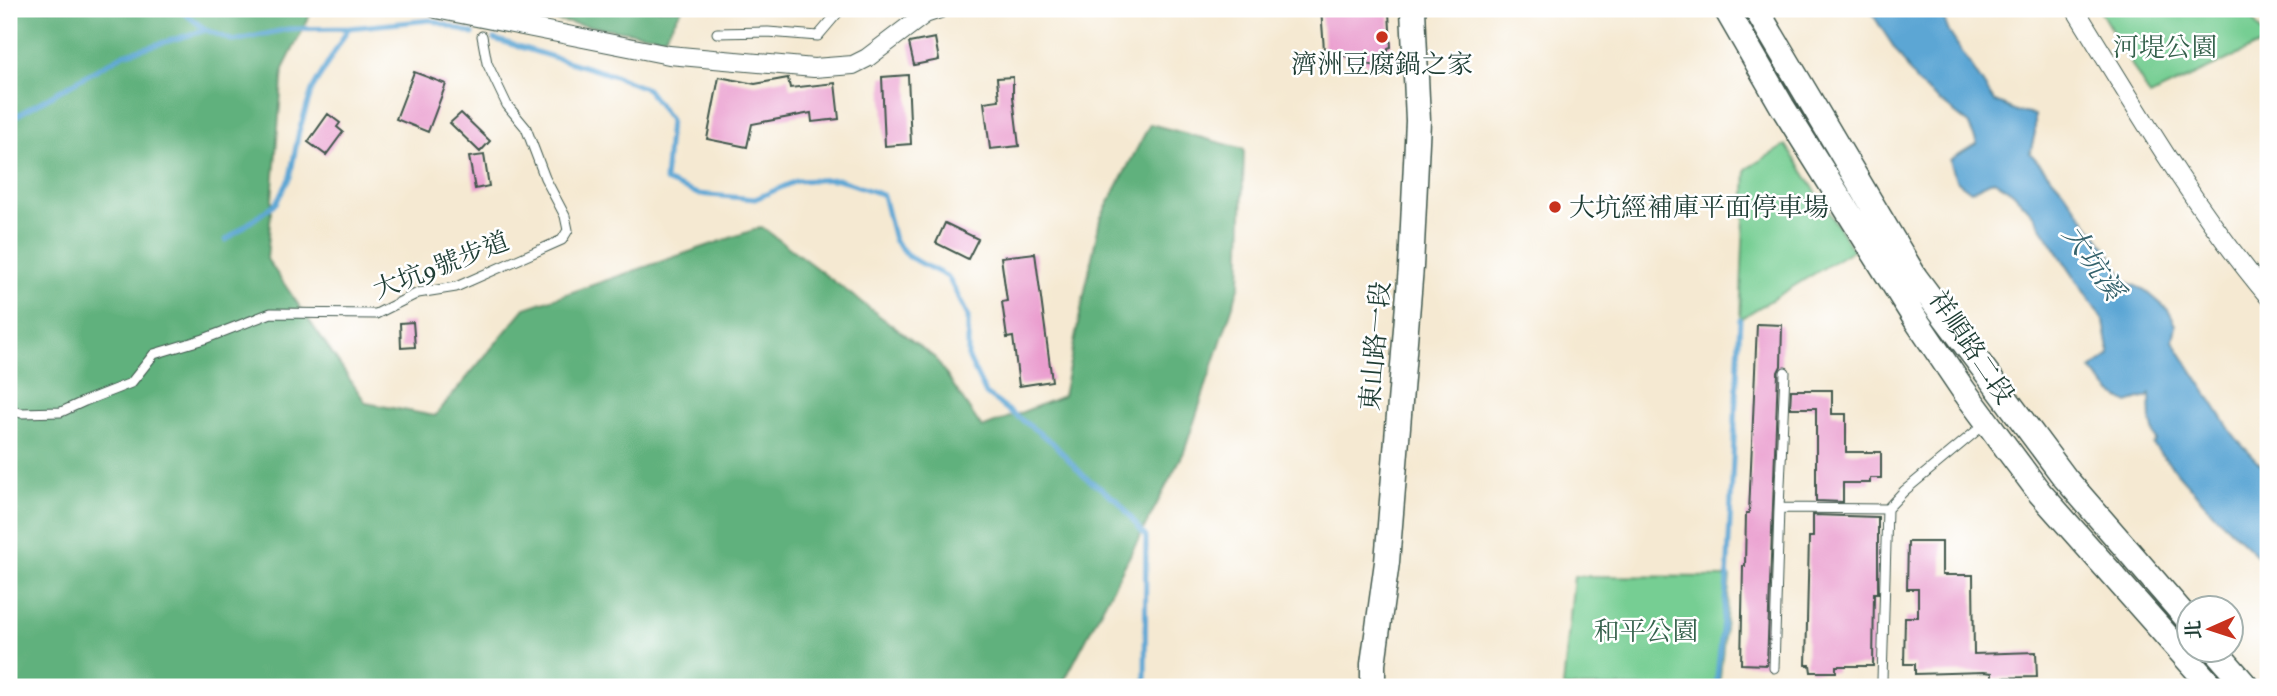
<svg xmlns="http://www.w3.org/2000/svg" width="2277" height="696" font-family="'IM FELL Double Pica','Noto Serif TC',serif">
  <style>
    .green { fill: #76ce93; stroke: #4a8664; stroke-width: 2 }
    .forest { fill: #60b17d; stroke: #407758; stroke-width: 2 }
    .water { fill: #5ba6d4; stroke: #3d7284; stroke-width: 2 }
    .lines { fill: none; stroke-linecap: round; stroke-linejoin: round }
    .stream { stroke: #5ba6d4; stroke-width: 5 }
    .building { fill: #ea9ecf }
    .lane-casing { stroke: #3f574c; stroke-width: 11 }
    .street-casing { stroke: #3f574c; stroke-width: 20 }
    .secondary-casing { stroke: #3f574c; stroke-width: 27 }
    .lane { stroke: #fff; stroke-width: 9 }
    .street { stroke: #fff; stroke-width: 18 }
    .secondary { stroke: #fff; stroke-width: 24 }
    .poi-dot { fill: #c8321e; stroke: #fff; stroke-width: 2.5 }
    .labels { text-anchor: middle; stroke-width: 5; stroke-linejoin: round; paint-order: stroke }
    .park-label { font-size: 26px; fill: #35614c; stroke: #fff }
    .poi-label { font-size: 26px; fill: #1f3d34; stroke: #fff }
    .street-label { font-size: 26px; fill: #1f3d34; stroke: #fff }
    .water-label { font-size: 28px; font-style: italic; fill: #34626c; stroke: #fff }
  </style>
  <rect width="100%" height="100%" fill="#fff"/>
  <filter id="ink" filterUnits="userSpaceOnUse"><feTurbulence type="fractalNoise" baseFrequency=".0143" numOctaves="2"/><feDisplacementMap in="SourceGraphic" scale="14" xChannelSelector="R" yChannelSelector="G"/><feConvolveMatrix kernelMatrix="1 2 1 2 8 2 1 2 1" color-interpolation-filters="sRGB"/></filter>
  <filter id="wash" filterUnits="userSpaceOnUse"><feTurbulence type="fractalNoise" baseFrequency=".00686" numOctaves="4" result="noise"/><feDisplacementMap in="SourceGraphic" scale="28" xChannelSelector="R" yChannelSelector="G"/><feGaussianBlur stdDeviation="1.57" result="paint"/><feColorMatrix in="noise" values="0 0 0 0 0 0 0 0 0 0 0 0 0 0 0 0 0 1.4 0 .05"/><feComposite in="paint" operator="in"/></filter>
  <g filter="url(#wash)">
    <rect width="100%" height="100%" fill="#f5e9d2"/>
    <path class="green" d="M2099 9H2246L2267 41 2150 96Z
      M1786 145 1853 250 1740 319 1746 169Z
      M1574 576 1730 577 1719 687H1563Z"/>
    <path class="forest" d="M9 9H313L283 69 267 259 366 403 435 416 525 308 762 227 935 358 982 428 1063 396 1100 219 1150 124 1244 149 1240 284 1184 452 1061 687H9Z
      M473 9H682L664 37Z"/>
    <path class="water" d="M1869 9H1940L1949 32 1995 102 2019 112 2035 115V133L2030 153 2062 189 2106 248 2126 282 2145 290 2168 310 2176 325 2173 341 2236 439 2268 472V566L2215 515 2153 445 2156 440 2151 422 2150 394 2147 397 2128 403 2111 393 2091 369 2110 355 2104 322 2032 213 2013 193 1994 180 1971 191 1956 180 1950 160 1977 143 1968 123 1918 84Z"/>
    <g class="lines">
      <path class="stream" d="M179 9 206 30 234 41 288 29 349 28 431 20 473 34
        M494 39 612 75 647 89 670 120 665 181 698 194 755 199 796 181 838 179 883 195 894 240 909 257 948 277 968 316V357L986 394 1052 442 1084 476 1118 501 1146 537 1145 687
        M9 120 124 54 206 30
        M226 240 276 203 290 177 299 131 312 90 348 29
        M1716 687 1727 581 1740 319"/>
    </g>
    <g id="blocks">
      <path class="building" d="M1321 9H1385V12H1389L1391 47 1388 48V68L1366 64V62L1324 50Z
        M935 38 939 60 914 65 909 43Z
        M414 72 446 84 428 132 396 119Z
        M908 75 911 144 885 146 882 77Z
        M719 77 755 84 788 78 790 88 835 83 839 119 812 122 811 113 752 124 747 147 707 139Z
        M1013 77V97L1019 146 990 149 984 102 999 100 997 78Z
        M461 113 490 141 480 152 450 123Z
        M328 114 340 123 337 127 343 132 326 155 308 142Z
        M484 155 489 186 475 189 469 157Z
        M945 223 978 239 968 259 936 243Z
        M1035 253 1052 381 1019 386 1013 337 1007 338 1002 302 1007 301 1001 257Z
        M413 322 415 347 401 348 400 323Z
        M1757 324 1782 325 1781 366 1778 372 1767 665 1741 664 1743 566H1745L1746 513H1749Z
        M1791 390H1832V414H1846V452H1881V478H1870V483H1843V502L1816 501V408H1790Z
        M1813 515 1878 517V593H1874L1873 666H1836V672H1811L1810 665H1806L1809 537H1813Z
        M1908 542H1942V575H1973L1974 654 2036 652 2037 677 1992 678V673L1984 672 1915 674V664H1904L1905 617H1918V589H1907Z"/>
    </g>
  </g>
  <g filter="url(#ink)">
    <use href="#blocks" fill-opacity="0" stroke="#3f574c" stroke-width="2"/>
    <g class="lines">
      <defs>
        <path id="lane" d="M717 33 768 32 818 36 841 9
          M9 410 21 413 61 412 85 401 131 383 154 354 204 339 271 313 376 314 418 293 456 287 562 240 568 230 565 216 545 178 526 128 507 105 487 63 482 36
          M1779 508 1785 372
          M1774 668 1779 508 1887 509 1904 491 1986 423
          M1882 680 1887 509"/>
        <path id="street" d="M436 9 669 55 814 68 853 65 867 58 925 14 940 9
          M2075 9C2135 106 2194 208 2268 296
          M2265 9 2268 13"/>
        <path id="secondary" d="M1726 9 1782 106 1916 320 1964 391 2040 493 2212 687
          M1756 9 1915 277 2065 478 2190 622
          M2215 650 2247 687
          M1373 687V664L1387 562 1411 267 1418 121 1413 9"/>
      </defs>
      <use href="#lane" class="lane-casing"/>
      <use href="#street" class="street-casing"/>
      <use href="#secondary" class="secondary-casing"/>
      <use href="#lane" class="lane"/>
      <use href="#street" class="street"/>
      <use href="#secondary" class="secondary"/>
    </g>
  </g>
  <g class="poi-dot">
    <circle cx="1382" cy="37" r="7"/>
    <circle cx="1555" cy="207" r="7"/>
  </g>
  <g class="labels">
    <g class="park-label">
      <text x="2165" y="56">河堤公園</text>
      <text x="1646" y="640">和平公園</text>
    </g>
    <g class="poi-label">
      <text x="1382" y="73">濟洲豆腐鍋之家</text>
      <text x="1569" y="216" text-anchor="start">大坑經補庫平面停車場</text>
    </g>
    <g class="street-label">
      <text transform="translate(441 265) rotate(-21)" y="9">大坑9號步道</text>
      <text transform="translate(1375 346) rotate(-85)" y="9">東山路一段</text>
      <text transform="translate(1972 347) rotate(56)" y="9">祥順路二段</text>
    </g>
    <g class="water-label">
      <text transform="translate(2094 262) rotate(55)" y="10">大坑溪</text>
    </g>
  </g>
  <rect width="2277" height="696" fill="none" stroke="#fff" stroke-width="35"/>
  <g transform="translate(2210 629) rotate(267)"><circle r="33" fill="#ffffff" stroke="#a5b1ae" stroke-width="2"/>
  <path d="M0-5L12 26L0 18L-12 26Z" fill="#c8321e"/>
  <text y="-10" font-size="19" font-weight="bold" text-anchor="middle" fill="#1f3d34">北</text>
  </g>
</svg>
